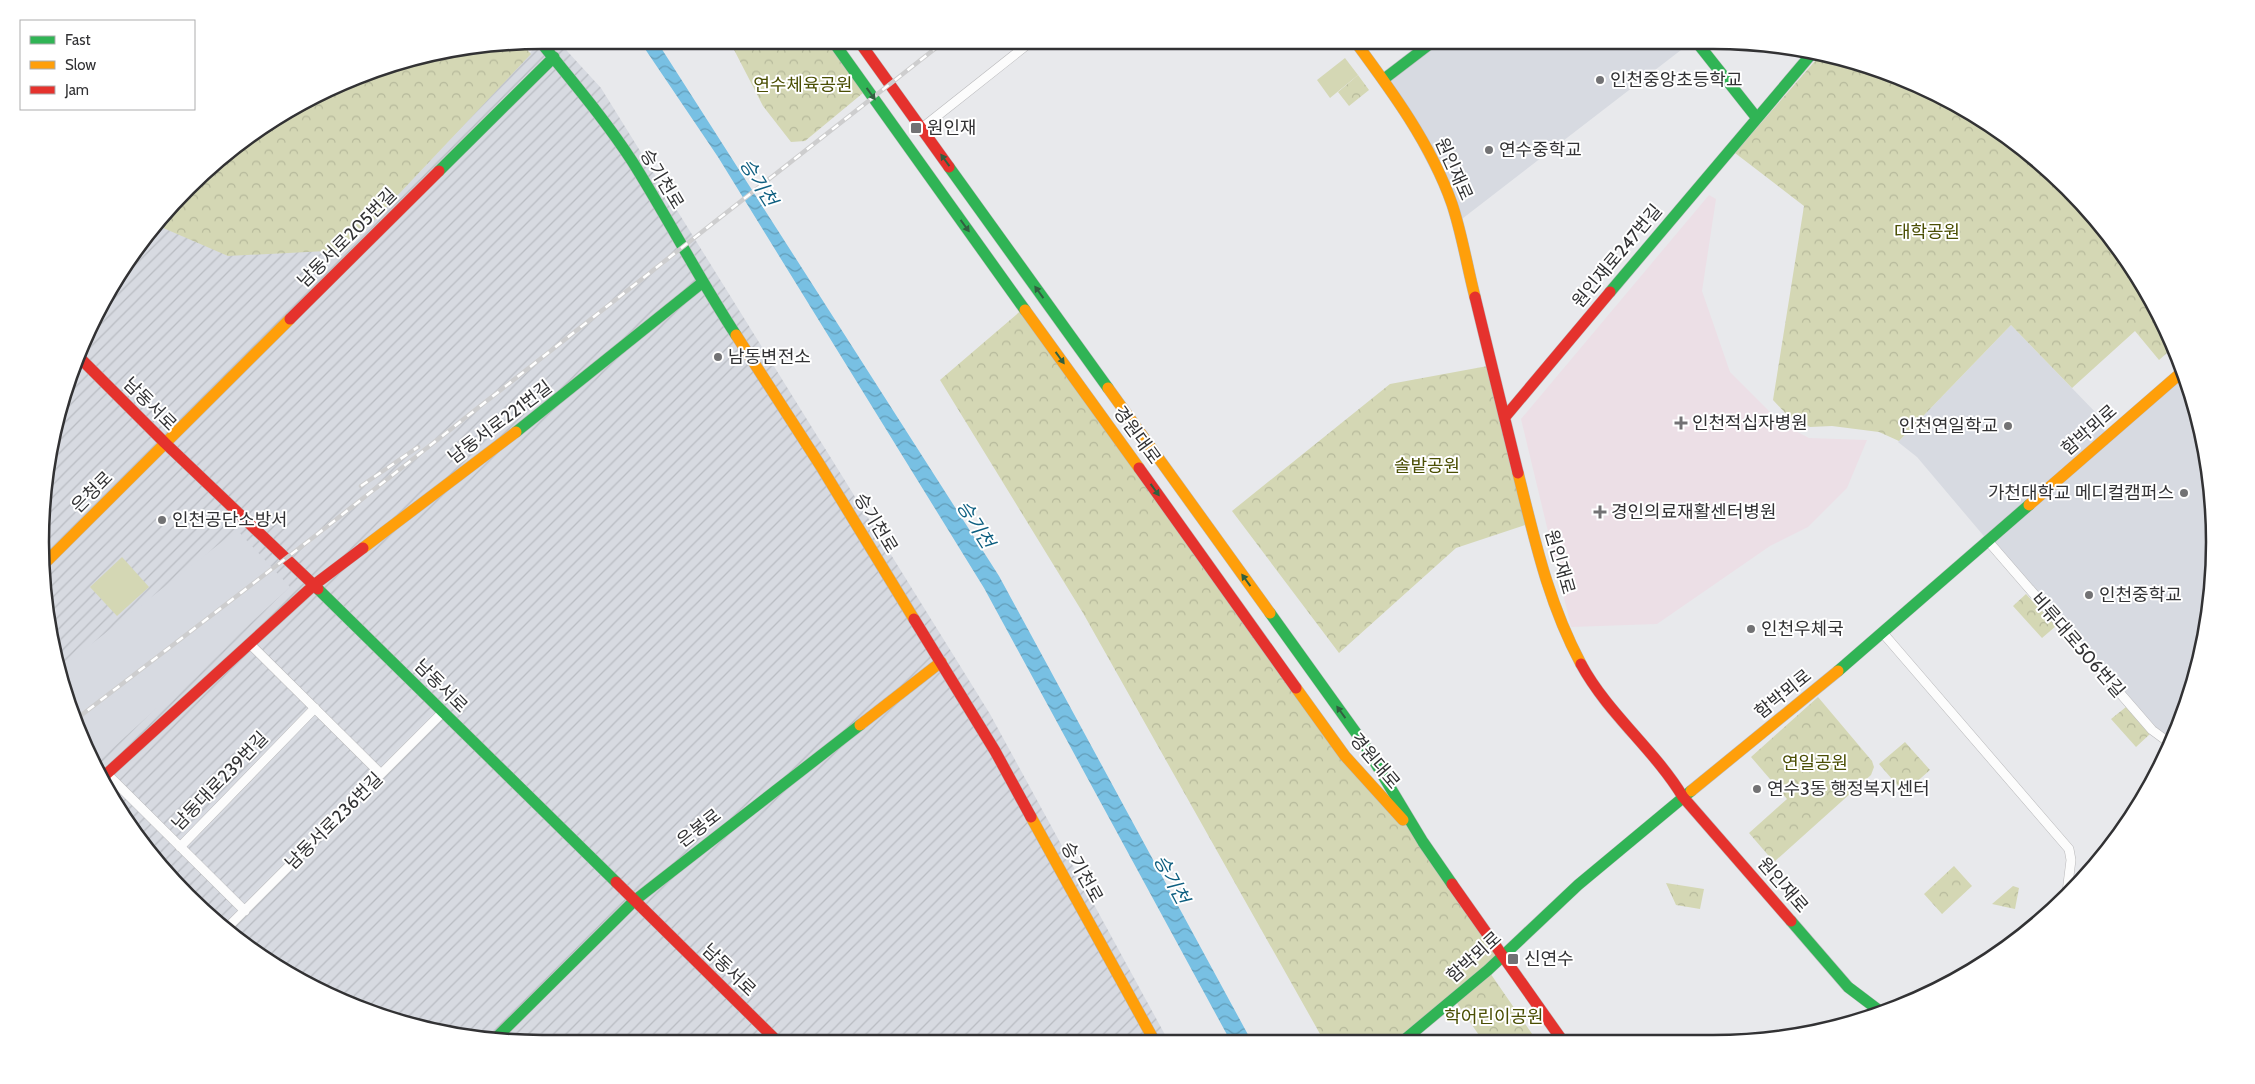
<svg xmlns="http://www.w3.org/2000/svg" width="2255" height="1084" font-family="Cabin,'Noto Sans KR',sans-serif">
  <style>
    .industrial { fill: url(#industrial-furrows) }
    .built { fill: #d7dae1 }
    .medical { fill: #ecdfe6 }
    .park { fill: url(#park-crowns) }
    .garden { fill: #d4d7b4 }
    .water { fill: url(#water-waves) }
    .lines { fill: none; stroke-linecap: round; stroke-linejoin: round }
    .street-casing { stroke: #b9b9bb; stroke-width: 10 }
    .fast-casing { stroke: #b9b9bb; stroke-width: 12 }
    .slow-casing { stroke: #b9b9bb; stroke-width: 12 }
    .jam-casing { stroke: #b9b9bb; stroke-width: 12 }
    .street { stroke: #fcfcfc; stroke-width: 9 }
    .fast { stroke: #30b455; stroke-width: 11 }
    .slow { stroke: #ff9f0a; stroke-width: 11 }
    .jam { stroke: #e5322d; stroke-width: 11 }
    .rail-casing { stroke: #cdcdce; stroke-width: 4.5 }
    .rail { stroke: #fff; stroke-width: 2.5; stroke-dasharray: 8; stroke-linecap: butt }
    .oneway { fill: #316040 }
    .poi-dot { fill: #727274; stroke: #fff; stroke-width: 2 }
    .labels { text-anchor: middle; stroke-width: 4; stroke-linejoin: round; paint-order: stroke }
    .poi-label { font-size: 18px; fill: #323234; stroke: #fff; text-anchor: start }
    .park-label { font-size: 18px; fill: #4a4e03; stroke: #fff }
    .street-label { font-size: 18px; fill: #323234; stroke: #fff }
    .water-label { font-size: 19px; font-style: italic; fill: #0e5f80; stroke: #fff }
    .rim { fill: none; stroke: #323234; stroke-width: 2.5 }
  </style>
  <defs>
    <pattern id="industrial-furrows" width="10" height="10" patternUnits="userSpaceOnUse" patternTransform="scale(1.25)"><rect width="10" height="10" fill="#d7dae1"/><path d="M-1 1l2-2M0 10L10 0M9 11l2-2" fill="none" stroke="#b9bcc2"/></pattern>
    <pattern id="park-crowns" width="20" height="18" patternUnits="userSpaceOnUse" patternTransform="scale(1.25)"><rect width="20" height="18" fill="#d4d7b4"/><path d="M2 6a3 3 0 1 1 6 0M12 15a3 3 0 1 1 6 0" fill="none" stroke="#b6b99b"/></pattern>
    <pattern id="water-waves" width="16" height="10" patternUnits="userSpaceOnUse" patternTransform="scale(1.25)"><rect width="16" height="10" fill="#78c0e3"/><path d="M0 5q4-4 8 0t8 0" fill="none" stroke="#639db9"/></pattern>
  </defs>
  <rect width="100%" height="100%" fill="#e8e9ec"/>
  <path class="industrial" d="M542 40H557L601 88 990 714 1169 1042 542 1044 444 1034 350 1006 263 960 211 919 144 847 92 764 57 672 44 607 41 509 50 444 78 350 124 263 154 224 346 250Z"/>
  <path class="built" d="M1435 40H1694L1458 222 1384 79Z
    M2011 325 2098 415 2107 437 2183 371 2205 444 2215 542 2205 640 2177 734 2171 744 1988 541 1917 457 1898 442Z
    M237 530 290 587 93 766 57 671Z"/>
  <path class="medical" d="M1709 195 1716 199 1702 291 1730 372 1782 424 1809 438 1867 440 1847 488 1808 527 1770 546 1657 624 1571 627 1521 419Z"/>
  <path class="park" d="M729 40H826L863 93 805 141 791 142 763 106Z
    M520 42 531 54 346 250 228 256 154 224 165 211 236 144 291 107 380 67 444 50Z
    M1822 53 1905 78 1992 125 2068 187 2131 263 2175 346 2159 360 2135 331 2072 388 2011 325 1899 441 1879 432 1832 426 1810 427 1788 416 1773 400 1804 206 1735 153Z
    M1358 75 1369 90 1349 106 1338 92Z
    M1024 308 1345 756 1423 842 1501 956 1401 1041H1324L1083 613 940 380Z
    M1493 365 1531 523 1456 548 1339 653 1232 511 1390 384Z
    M2026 594 2056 626 2042 638 2013 606Z
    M1818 697 1872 761 1874 767 1871 775 1774 862 1749 833 1787 799 1751 757Z
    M2126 707 2150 734 2136 747 2111 719Z
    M1905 742 1930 770 1904 793 1879 764Z
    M1954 866 1972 886 1942 914 1924 894Z
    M1666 883 1704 889 1700 909 1676 905Z
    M2013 886 2019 888 2015 909 1992 904Z
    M1488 970 1537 1041H1483L1454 999Z"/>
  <path class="garden" d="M1345 58 1358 75 1330 98 1317 80Z
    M122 557 149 587 117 616 90 587Z"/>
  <path class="water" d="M639 40H656L999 576 1252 1042H1231L984 588 718 157Z"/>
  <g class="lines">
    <defs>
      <path id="street" d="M922 128 1033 40
        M1988 541 2152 730 2171 744
        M1882 632 2069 849 2071 860 2067 892
        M250 644 381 774
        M107 774 245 911
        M180 847 315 708
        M225 930 443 712"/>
      <path id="fast" d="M539 40C571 80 604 118 632 161 668 218 699 279 736 335
        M832 40 1025 310
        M1695 40 1756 117
        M1384 79 1435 40
        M949 167 1108 388
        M439 171 554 57
        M1610 292 1814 51
        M516 432 703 282
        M318 589 616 882
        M1270 613 1364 744 1423 842 1452 884
        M1838 671 2029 505
        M1791 921 1848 987 1881 1012
        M495 1039 634 901 860 725
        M1403 1041 1488 970 1578 885 1691 791"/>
      <path id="slow" d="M1354 40C1391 90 1431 144 1452 204 1462 234 1467 266 1475 297
        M1025 310 1139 468
        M736 335 820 465 914 619
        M1108 388 1270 613
        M1518 473C1535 541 1548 602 1581 664
        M2029 505 2183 371
        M363 548 516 432
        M43 565 290 319
        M1296 688 1345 756 1403 820
        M860 725 941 662
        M1691 791 1838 671
        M1031 817 1155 1042"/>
      <path id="jam" d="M858 40 949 167
        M1475 297 1518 473
        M290 319 439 171
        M77 355 165 443 318 589
        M1505 417 1610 292
        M1139 468 1296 688
        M914 619 995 751 1031 817
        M1581 664C1608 714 1654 749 1683 797L1791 921
        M101 779 314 585 363 548
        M616 882 779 1043
        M1452 884 1562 1040"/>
    </defs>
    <use href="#street" class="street-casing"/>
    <use href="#fast" class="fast-casing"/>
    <use href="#slow" class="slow-casing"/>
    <use href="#jam" class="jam-casing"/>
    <use href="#street" class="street"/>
    <use href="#fast" class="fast"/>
    <use href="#slow" class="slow"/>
    <use href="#jam" class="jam"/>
    <defs>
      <path id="rail" d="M361 486 418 447
        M75 720 315 536 946 40"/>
    </defs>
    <use href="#rail" class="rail-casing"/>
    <use href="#rail" class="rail"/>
  </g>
  <defs><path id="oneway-solid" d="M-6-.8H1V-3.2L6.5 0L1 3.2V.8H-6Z" transform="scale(1.25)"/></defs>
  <g class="oneway">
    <use href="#oneway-solid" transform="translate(871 94) rotate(54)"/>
    <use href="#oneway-solid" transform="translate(945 160) rotate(-126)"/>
    <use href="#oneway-solid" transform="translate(965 226) rotate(54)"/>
    <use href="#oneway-solid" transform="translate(1039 292) rotate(-126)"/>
    <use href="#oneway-solid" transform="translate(1060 358) rotate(54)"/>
    <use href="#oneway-solid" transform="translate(1155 490) rotate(54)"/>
    <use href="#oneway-solid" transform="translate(1246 580) rotate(-126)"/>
    <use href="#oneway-solid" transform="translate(1341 712) rotate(-126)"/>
  </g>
  <g class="poi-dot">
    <circle cx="1600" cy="80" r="5"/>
    <rect x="910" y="122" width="12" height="12" rx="2.5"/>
    <circle cx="1489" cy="150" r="5"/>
    <circle cx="718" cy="357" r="5"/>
    <path d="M1678.5 415.5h5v5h5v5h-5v5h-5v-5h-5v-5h5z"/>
    <circle cx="2008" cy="426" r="5"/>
    <circle cx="2184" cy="493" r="5"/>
    <path d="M1597.5 504.5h5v5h5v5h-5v5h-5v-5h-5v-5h5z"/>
    <circle cx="162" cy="520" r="5"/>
    <circle cx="2089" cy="595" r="5"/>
    <circle cx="1751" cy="629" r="5"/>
    <circle cx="1757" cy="789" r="5"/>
    <rect x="1507" y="953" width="12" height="12" rx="2.5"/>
  </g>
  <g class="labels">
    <g class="poi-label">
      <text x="1610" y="86">인천중앙초등학교</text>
      <text x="927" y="134">원인재</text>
      <text x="1499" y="156">연수중학교</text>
      <text x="728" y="363">남동변전소</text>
      <text x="1692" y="429">인천적십자병원</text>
      <text x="1998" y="432" text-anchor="end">인천연일학교</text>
      <text x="2174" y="499" text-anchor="end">가천대학교 메디컬캠퍼스</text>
      <text x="1611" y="518">경인의료재활센터병원</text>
      <text x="172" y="526">인천공단소방서</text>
      <text x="2099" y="601">인천중학교</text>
      <text x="1761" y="635">인천우체국</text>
      <text x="1767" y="795">연수3동 행정복지센터</text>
      <text x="1524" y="965">신연수</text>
    </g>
    <g class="park-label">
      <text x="803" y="91">연수체육공원</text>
      <text x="1927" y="238">대학공원</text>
      <text x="1427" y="472">솔밭공원</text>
      <text x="1815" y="769">연일공원</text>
      <text x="1494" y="1023">학어린이공원</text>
    </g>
    <g class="street-label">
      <text transform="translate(1454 169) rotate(66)" y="6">원인재로</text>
      <text transform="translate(662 179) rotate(59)" y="6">승기천로</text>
      <text transform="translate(347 238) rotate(-45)" y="6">남동서로205번길</text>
      <text transform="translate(1617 256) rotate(-50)" y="6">원인재로247번길</text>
      <text transform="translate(150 404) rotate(45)" y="6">남동서로</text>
      <text transform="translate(500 422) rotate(-37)" y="6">남동서로221번길</text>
      <text transform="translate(2089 430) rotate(-41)" y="6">함박뫼로</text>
      <text transform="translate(1137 435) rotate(54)" y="6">경원대로</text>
      <text transform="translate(92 492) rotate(-45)" y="6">은청로</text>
      <text transform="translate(876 523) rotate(59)" y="6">승기천로</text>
      <text transform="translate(1560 562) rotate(74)" y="6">원인재로</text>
      <text transform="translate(2078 645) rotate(49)" y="6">비류대로506번길</text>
      <text transform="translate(441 686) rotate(45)" y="6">남동서로</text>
      <text transform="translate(1783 694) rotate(-39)" y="6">함박뫼로</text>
      <text transform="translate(1375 761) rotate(50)" y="6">경원대로</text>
      <text transform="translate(220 781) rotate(-46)" y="6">남동대로239번길</text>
      <text transform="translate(334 821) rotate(-45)" y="6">남동서로236번길</text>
      <text transform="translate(699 828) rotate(-38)" y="6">은봉로</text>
      <text transform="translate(1082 872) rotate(61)" y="6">승기천로</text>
      <text transform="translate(1783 885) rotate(49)" y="6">원인재로</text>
      <text transform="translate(1474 957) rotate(-42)" y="6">함박뫼로</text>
      <text transform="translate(729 970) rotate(44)" y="6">남동서로</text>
    </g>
    <g class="water-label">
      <text transform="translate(759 182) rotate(58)" y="7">승기천</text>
      <text transform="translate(976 524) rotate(58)" y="7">승기천</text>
      <text transform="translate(1172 879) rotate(62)" y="7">승기천</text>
    </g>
  </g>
  <path d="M0 0H2255V1084H0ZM542 49H1713A493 493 0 0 1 2206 542V542A493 493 0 0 1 1713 1035H542A493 493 0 0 1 49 542V542A493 493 0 0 1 542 49Z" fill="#fff" fill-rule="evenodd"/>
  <path class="rim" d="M542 49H1713A493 493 0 0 1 2206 542V542A493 493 0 0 1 1713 1035H542A493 493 0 0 1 49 542V542A493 493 0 0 1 542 49Z"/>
  <rect x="20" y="20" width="175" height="90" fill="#ffffff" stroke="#adadae"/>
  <rect x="30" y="36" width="25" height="8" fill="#30b455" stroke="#adadae"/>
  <text x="65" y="45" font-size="15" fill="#323234">Fast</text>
  <rect x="30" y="61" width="25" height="8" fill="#ff9f0a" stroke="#adadae"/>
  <text x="65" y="70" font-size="15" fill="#323234">Slow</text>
  <rect x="30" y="86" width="25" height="8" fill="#e5322d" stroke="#adadae"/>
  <text x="65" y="95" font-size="15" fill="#323234">Jam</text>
</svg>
